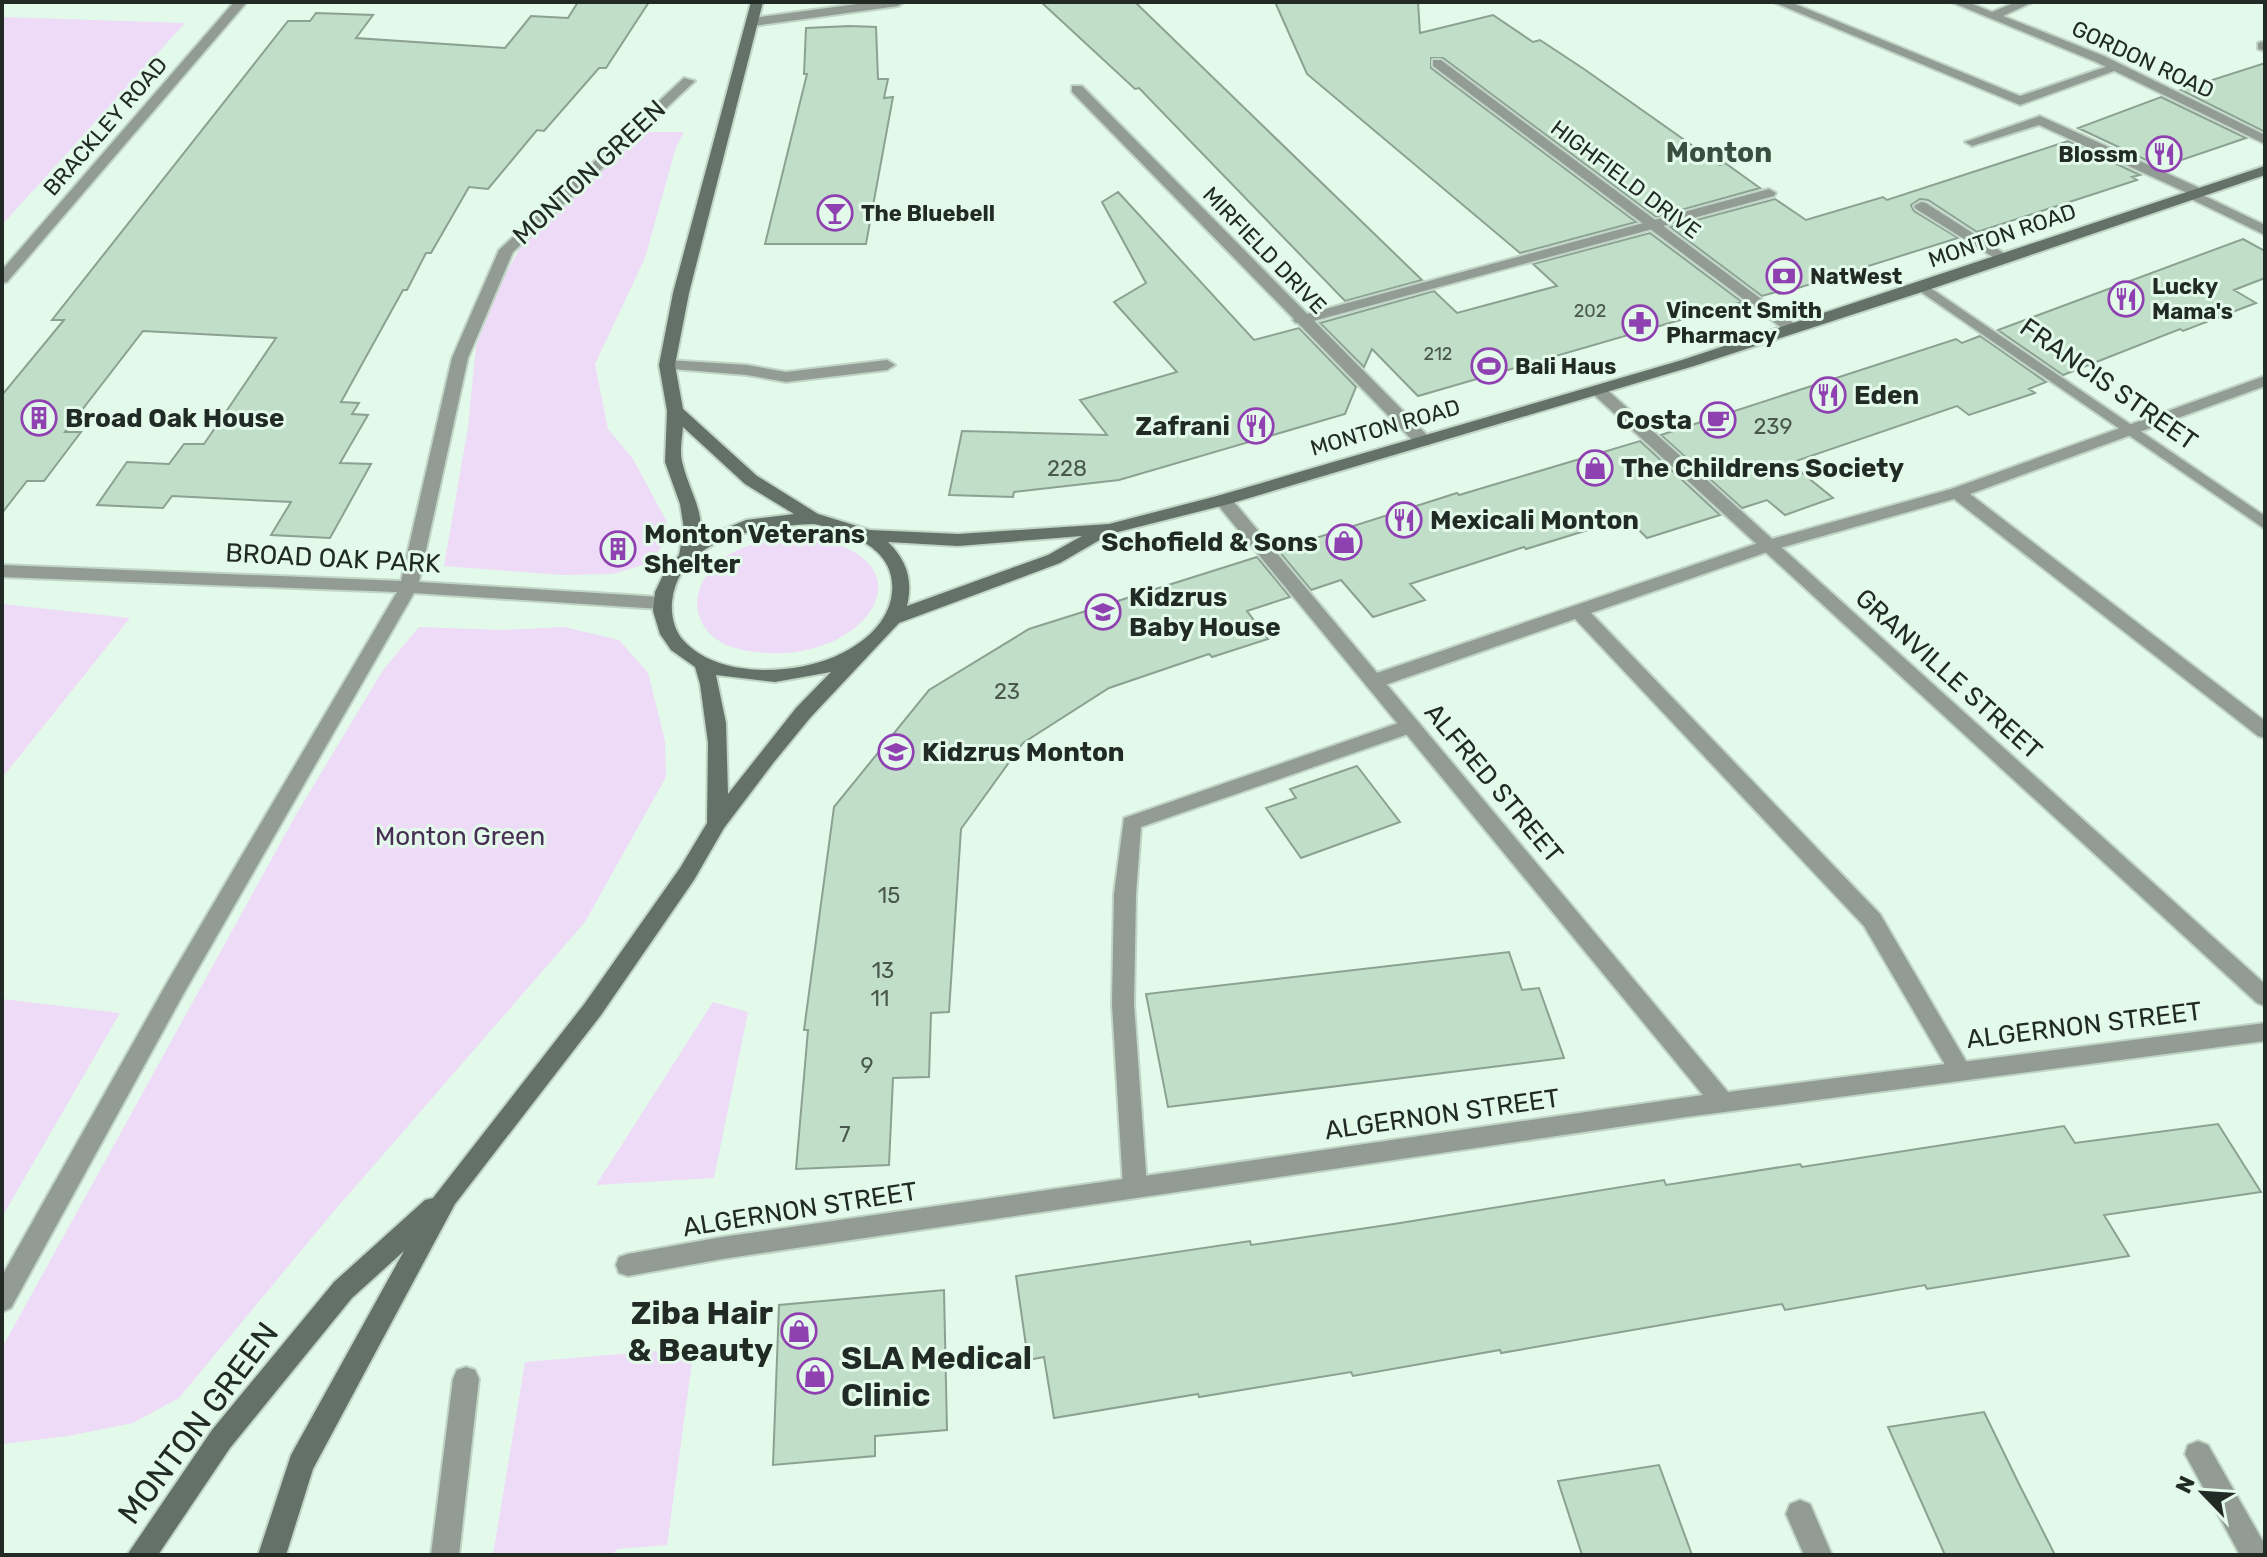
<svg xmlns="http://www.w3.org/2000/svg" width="2267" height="1557" font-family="Rubik,sans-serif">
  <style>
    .green { fill: #eedbf7 }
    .building { fill: #c0dec8; stroke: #8ba192; stroke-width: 2 }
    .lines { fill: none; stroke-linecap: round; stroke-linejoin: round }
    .service-casing { stroke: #c0d5c6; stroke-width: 4 }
    .minor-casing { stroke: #c0d5c6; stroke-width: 4 }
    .secondary-casing { stroke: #c0d5c6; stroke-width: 4 }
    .service { fill: #929b94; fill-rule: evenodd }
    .minor { fill: #929b94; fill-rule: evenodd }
    .secondary { fill: #647168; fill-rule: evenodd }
    .labels { text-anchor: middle; stroke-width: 6; stroke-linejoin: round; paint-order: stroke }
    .far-number-label { font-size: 18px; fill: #49574d }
    .far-street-label { font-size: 22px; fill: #212a24; stroke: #e3faea }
    .far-poi-label { font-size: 22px; font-weight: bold; fill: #212a24; stroke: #e3faea; text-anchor: start }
    .number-label { font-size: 22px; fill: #49574d }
    .street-label { font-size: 26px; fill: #212a24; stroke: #e3faea }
    .poi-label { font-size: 26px; font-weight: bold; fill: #212a24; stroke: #e3faea; text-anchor: start }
    .park-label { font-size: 26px; fill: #492e55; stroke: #e3faea }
    .far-district-label { font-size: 28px; font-weight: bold; fill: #3a4e40; stroke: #e3faea }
    .near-poi-label { font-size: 32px; font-weight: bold; fill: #212a24; stroke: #e3faea; text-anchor: end }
    .near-street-label { font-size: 32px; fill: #212a24; stroke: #e3faea }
  </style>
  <rect width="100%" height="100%" fill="#e3faea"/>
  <path class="green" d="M2 17 185 23 2 225Z
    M642 132H684L676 147 645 258 595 364 608 429 633 459 667 522 664 543 650 563 612 574 562 575 444 566 468 427 476 346 502 280 521 246Z
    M799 536C950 554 860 678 739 649 693 638 683 592 719 562 741 543 771 539 799 536Z
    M2 604 130 618 2 778Z
    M419 627 501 630 564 627 619 640 648 673 665 741 666 777 585 922 329 1217 179 1398 133 1423 68 1436 2 1444V1348L297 813 383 670Z
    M2 999 120 1013 2 1217Z
    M713 1002 748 1012 714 1178 596 1185Z
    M694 1348 667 1545 618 1549 611 1555H493L525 1362Z"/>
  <path class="building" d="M578 2H649L606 68H599L544 131 537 130 488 189 469 187 431 253H426L407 290H403L341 402 359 403 352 414 368 415 340 463 371 464 330 538 271 535 291 502 172 496 163 508 97 505 127 462 169 464 184 444H204L276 338 143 331 65 432H81L44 481H27L2 513V395L64 320H52L288 21H310L316 13 373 15 356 38 505 48 531 16 568 18Z
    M1041 2H1135L1422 280 1345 301 1139 88 1135 89Z
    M1275 2H1418L1420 33 1493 15 1533 42 1540 40 1584 69 1720 165 1725 163 1760 188 1656 217 1443 58H1431V68L1636 222 1520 253 1307 74Z
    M850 26 876 27 878 79H888L884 98 893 97 866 244H765L807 74H804L806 28Z
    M2265 63V132L2181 90Z
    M2161 97 2246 138 2161 167 2078 128Z
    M2068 141 2140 175 2132 177 2137 180 1977 232 1928 200 1920 199 1911 205 1914 211 1958 238 1779 294 1776 292 1762 296 1670 227 1775 199 1806 220 1883 197 1887 200Z
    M1118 192 1254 340 1299 328 1356 387 1345 414 1119 480 1014 492 1013 497 949 495 962 431 1107 435 1080 400 1177 372 1114 302 1146 283 1102 202Z
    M1650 233 1742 302 1418 396 1372 349 1364 367 1320 323 1434 291 1457 313 1557 286 1533 264Z
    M2243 239 2265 251V278L2234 290 2256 303 2183 331 2180 329 2063 375 1998 330Z
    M1980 336 2046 382 2029 389 2035 393 1969 415 1957 406 1790 463 1833 498 1785 515 1767 500 1742 508 1661 435 1956 339 1962 343Z
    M1640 441 1720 515 1647 538 1627 518 1526 549 1524 547 1410 584 1425 600 1373 617 1341 580 1311 590 1278 550 1457 493 1459 495Z
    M1257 557 1290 597 1247 611 1268 639 1212 657 1209 654 1109 688 1023 743 961 829 949 1012 931 1013 929 1077 893 1078 889 1165 796 1169 808 1030H804L834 807 929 690 1029 629Z
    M1357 766 1400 822 1301 858 1266 808 1296 798 1290 789Z
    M1509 952 1522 990 1539 988 1564 1058 1168 1107 1146 994Z
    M2218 1124 2261 1192 2104 1215 2129 1256 1927 1289 1925 1285 1785 1310 1782 1304 1501 1353 1500 1350 1353 1376 1351 1372 1199 1397 1198 1394 1054 1418 1044 1357 1028 1360 1016 1276 1250 1241 1251 1245 1394 1224 1664 1180 1666 1185 1800 1164 1802 1167 2064 1126 2075 1143Z
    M944 1290 947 1430 875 1436V1456L773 1465 779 1305Z
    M1984 1412 2019 1484 2055 1555H1945L1888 1427Z
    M1659 1465 1692 1555H1582L1558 1481Z"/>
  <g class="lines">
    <defs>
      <path id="service" d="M1773 2H1790L2020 96 2114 64 2125 67 2020 105Z
        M2265 41V51L2258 49V43Z
        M2040 116 2204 190 2206 193 2194 196 2039 125 1972 146 1965 142Z
        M1769 189 1776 193 1774 196 1306 323H1296L1293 320 1296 317Z
        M1921 202 1926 203 2013 259 2006 263 2001 262 1916 209 1914 206Z
        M667 360 747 365 786 372 887 360 895 365 887 370 786 382 747 375 661 368 659 365Z
        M2265 376V386L1970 494 2265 721V738L2258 736 1954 499 1773 550 1591 613 1880 914 1970 1068 1967 1075 1959 1077 1951 1075 1864 926 1575 619 1382 686H1368L1365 681 1368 676 1761 542 1951 489Z
        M1410 719 1417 721 1420 726 1417 731 1141 827 1136 894 1134 1004 1147 1187 1144 1194 1135 1197 1126 1194 1123 1187 1112 1004 1114 894 1124 818Z
        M466 1367 475 1370 479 1379 459 1555H431L453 1379 457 1370Z"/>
      <path id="minor" d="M234 2H247L7 282 2 283V270Z
        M872 2H904L898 6 753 26 747 22 753 18Z
        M1951 2H1968L1992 12 2016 2H2033L2003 16 2104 56 2265 135V144L2096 62Z
        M1433 60H1441L1796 325V331H1786L1433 66Z
        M684 78 695 81 513 252 468 358 419 582 660 597 669 603 660 609 414 593 184 993 11 1308 2 1312V1276L168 981 397 592 2 577V565L401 581 452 358 499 250Z
        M1072 86H1082L1429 437 1431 441 1429 445H1417L1072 92Z
        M2194 191 2265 225V235L2189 198 2187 195Z
        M1923 283 2265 516V529L1918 290V284Z
        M1598 385 1604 387 2265 984V1006L2257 1003 1592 393 1590 390Z
        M1223 495 1229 496 1728 1092 2265 1023V1041L1686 1117 722 1259 628 1276 619 1273 616 1265 619 1257 628 1254 722 1237 1703 1095 1217 504 1214 500 1217 496Z
        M2198 1441 2208 1445 2265 1545V1555H2240L2185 1454 2188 1445Z
        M1800 1500 1810 1504 1832 1555H1804L1786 1514 1790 1504Z"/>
      <path id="secondary" d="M751 2H763L689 293 675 365 683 409 757 476 818 514 870 530 958 534 1109 524 1217 496 1682 360 2265 166V175L1928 290 1694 366 1229 504 1110 534 1060 563 899 623 810 718 774 762 724 828 694 880 601 1015 455 1204 313 1469 286 1555H258L291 1455 404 1251 352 1298 230 1448 158 1555H127L212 1430 334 1282 425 1200 433 1198 585 1003 680 868 707 823 708 743 700 684 695 667 671 650 660 634 653 611 655 592 664 573 679 555 684 529 680 504 665 462 667 411 659 365 673 293ZM683 427 745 484 794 514 746 520 700 539C705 512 689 490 683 465 679 453 682 439 683 427ZM814 524C852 533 901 550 891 599 885 627 859 646 834 657 791 675 718 678 684 641 674 631 671 615 672 602 679 536 762 526 814 524ZM1082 536 1048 555 907 606C913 580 907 561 888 542L958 546ZM831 672 796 708 728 794 726 723 716 675 775 682Z"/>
    </defs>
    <use href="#service" class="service-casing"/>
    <use href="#minor" class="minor-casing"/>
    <use href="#secondary" class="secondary-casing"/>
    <use href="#service" class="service"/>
    <use href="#minor" class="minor"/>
    <use href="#secondary" class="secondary"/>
  </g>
  <defs>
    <symbol id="restaurant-ring" viewBox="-11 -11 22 22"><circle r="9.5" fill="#e3faea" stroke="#9041b1" stroke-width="1.5"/><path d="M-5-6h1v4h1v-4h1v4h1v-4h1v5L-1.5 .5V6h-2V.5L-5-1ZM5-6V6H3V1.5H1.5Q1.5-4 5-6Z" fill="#9041b1"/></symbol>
    <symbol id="bar-ring" viewBox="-11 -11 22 22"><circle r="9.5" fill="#e3faea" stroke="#9041b1" stroke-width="1.5"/><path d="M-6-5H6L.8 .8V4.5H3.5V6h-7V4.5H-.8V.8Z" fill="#9041b1"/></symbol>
    <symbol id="bank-ring" viewBox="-11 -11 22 22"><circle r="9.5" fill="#e3faea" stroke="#9041b1" stroke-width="1.5"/><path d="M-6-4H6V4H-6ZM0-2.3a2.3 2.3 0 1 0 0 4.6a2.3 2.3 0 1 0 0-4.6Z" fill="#9041b1"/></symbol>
    <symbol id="pharmacy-ring" viewBox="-11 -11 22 22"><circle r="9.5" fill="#e3faea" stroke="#9041b1" stroke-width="1.5"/><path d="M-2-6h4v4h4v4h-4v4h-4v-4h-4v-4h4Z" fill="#9041b1"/></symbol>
    <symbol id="stadium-ring" viewBox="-11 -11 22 22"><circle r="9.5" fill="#e3faea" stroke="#9041b1" stroke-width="1.5"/><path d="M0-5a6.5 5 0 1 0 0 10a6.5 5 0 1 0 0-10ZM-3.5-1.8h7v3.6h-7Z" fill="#9041b1"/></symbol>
    <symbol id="building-ring" viewBox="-11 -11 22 22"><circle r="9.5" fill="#e3faea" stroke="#9041b1" stroke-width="1.5"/><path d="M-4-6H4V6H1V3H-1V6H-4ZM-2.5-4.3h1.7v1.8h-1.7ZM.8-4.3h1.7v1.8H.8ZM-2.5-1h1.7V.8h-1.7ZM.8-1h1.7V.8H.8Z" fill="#9041b1"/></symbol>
    <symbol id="cafe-ring" viewBox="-11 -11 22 22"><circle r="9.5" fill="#e3faea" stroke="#9041b1" stroke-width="1.5"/><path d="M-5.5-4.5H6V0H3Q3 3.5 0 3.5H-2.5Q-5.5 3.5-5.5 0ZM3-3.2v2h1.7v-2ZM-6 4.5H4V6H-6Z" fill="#9041b1"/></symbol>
    <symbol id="shop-ring" viewBox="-11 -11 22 22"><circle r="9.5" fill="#e3faea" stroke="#9041b1" stroke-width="1.5"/><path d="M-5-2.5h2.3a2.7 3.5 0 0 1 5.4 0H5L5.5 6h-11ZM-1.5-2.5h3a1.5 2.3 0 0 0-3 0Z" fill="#9041b1"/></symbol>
    <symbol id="school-ring" viewBox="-11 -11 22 22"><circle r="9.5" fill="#e3faea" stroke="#9041b1" stroke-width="1.5"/><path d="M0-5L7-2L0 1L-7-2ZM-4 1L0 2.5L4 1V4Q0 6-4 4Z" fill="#9041b1"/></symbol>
  </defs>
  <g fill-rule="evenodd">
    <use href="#restaurant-ring" x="2144" y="134" width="40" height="40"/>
    <use href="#bar-ring" x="815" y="193" width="40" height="40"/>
    <use href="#bank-ring" x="1764" y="256" width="40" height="40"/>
    <use href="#restaurant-ring" x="2106" y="279" width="40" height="40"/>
    <use href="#pharmacy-ring" x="1620" y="303" width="40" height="40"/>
    <use href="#stadium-ring" x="1469" y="346" width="40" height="40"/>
    <use href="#restaurant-ring" x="1808" y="375" width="40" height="40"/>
    <use href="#building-ring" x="19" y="398" width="40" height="40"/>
    <use href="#cafe-ring" x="1698" y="400" width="40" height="40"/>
    <use href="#restaurant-ring" x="1236" y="406" width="40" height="40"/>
    <use href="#shop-ring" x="1575" y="448" width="40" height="40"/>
    <use href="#restaurant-ring" x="1384" y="500" width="40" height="40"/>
    <use href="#shop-ring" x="1324" y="522" width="40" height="40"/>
    <use href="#building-ring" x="598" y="529" width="40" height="40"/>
    <use href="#school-ring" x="1083" y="592" width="40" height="40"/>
    <use href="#school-ring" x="876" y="732" width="40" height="40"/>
    <use href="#shop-ring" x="779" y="1311" width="40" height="40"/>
    <use href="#shop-ring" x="795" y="1356" width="40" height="40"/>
  </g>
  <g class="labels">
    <g class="far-number-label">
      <text x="1590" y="317">202</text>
      <text x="1438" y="360">212</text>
    </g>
    <g class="far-street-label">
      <text transform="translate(2143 59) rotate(25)" y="8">GORDON ROAD</text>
      <text transform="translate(105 126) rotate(-49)" y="8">BRACKLEY ROAD</text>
      <text transform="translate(1626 179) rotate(37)" y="8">HIGHFIELD DRIVE</text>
      <text transform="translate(2002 235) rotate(-19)" y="8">MONTON ROAD</text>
      <text transform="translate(1265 250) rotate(46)" y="8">MIRFIELD DRIVE</text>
      <text transform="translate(1385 427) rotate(-16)" y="8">MONTON ROAD</text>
    </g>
    <g class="far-poi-label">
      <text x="2138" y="162" text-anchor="end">Blossm</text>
      <text x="861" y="221">The Bluebell</text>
      <text x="1810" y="284">NatWest</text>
      <text x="2152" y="294">Lucky<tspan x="2152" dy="25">Mama's</tspan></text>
      <text x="1666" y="318">Vincent Smith<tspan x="1666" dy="25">Pharmacy</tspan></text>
      <text x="1515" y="374">Bali Haus</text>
    </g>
    <g class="number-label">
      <text x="1773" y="434">239</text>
      <text x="1067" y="476">228</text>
      <text x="1007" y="699">23</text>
      <text x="889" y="903">15</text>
      <text x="883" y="978">13</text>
      <text x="880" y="1006">11</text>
      <text x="867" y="1073">9</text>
      <text x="845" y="1142">7</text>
    </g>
    <g class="street-label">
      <text transform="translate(589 172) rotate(-43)" y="9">MONTON GREEN</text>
      <text transform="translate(2109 384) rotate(35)" y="9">FRANCIS STREET</text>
      <text transform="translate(333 558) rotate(3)" y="9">BROAD OAK PARK</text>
      <text transform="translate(1949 674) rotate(42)" y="9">GRANVILLE STREET</text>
      <text transform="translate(1494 783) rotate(50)" y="9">ALFRED STREET</text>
      <text transform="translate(2084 1025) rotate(-7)" y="9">ALGERNON STREET</text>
      <text transform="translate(1442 1114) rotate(-8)" y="9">ALGERNON STREET</text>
      <text transform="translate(800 1209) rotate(-9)" y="9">ALGERNON STREET</text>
    </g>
    <g class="poi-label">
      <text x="1854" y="404">Eden</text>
      <text x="65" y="427">Broad Oak House</text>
      <text x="1692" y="429" text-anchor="end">Costa</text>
      <text x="1230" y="435" text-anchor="end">Zafrani</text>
      <text x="1621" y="477">The Childrens Society</text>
      <text x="1430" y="529">Mexicali Monton</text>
      <text x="644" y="543">Monton Veterans<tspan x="644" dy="30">Shelter</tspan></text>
      <text x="1318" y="551" text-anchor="end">Schofield &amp; Sons</text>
      <text x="1129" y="606">Kidzrus<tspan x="1129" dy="30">Baby House</tspan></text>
      <text x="922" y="761">Kidzrus Monton</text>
    </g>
    <g class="park-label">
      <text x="460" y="845">Monton Green</text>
    </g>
    <g class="far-district-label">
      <text x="1719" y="162">Monton</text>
    </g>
    <g class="near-poi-label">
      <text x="773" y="1324">Ziba Hair<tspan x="773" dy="37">&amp; Beauty</tspan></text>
      <text x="841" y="1369" text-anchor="start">SLA Medical<tspan x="841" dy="37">Clinic</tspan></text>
    </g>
    <g class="near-street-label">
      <text transform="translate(198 1423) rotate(-53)" y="11">MONTON GREEN</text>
    </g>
  </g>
  <rect width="2267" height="1557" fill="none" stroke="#212a24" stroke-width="8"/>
  <g transform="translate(2203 1493) rotate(295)" stroke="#e3faea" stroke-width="6" paint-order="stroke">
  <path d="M0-6L14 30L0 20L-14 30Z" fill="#212a24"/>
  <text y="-12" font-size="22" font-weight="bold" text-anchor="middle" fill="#212a24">N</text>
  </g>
</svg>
